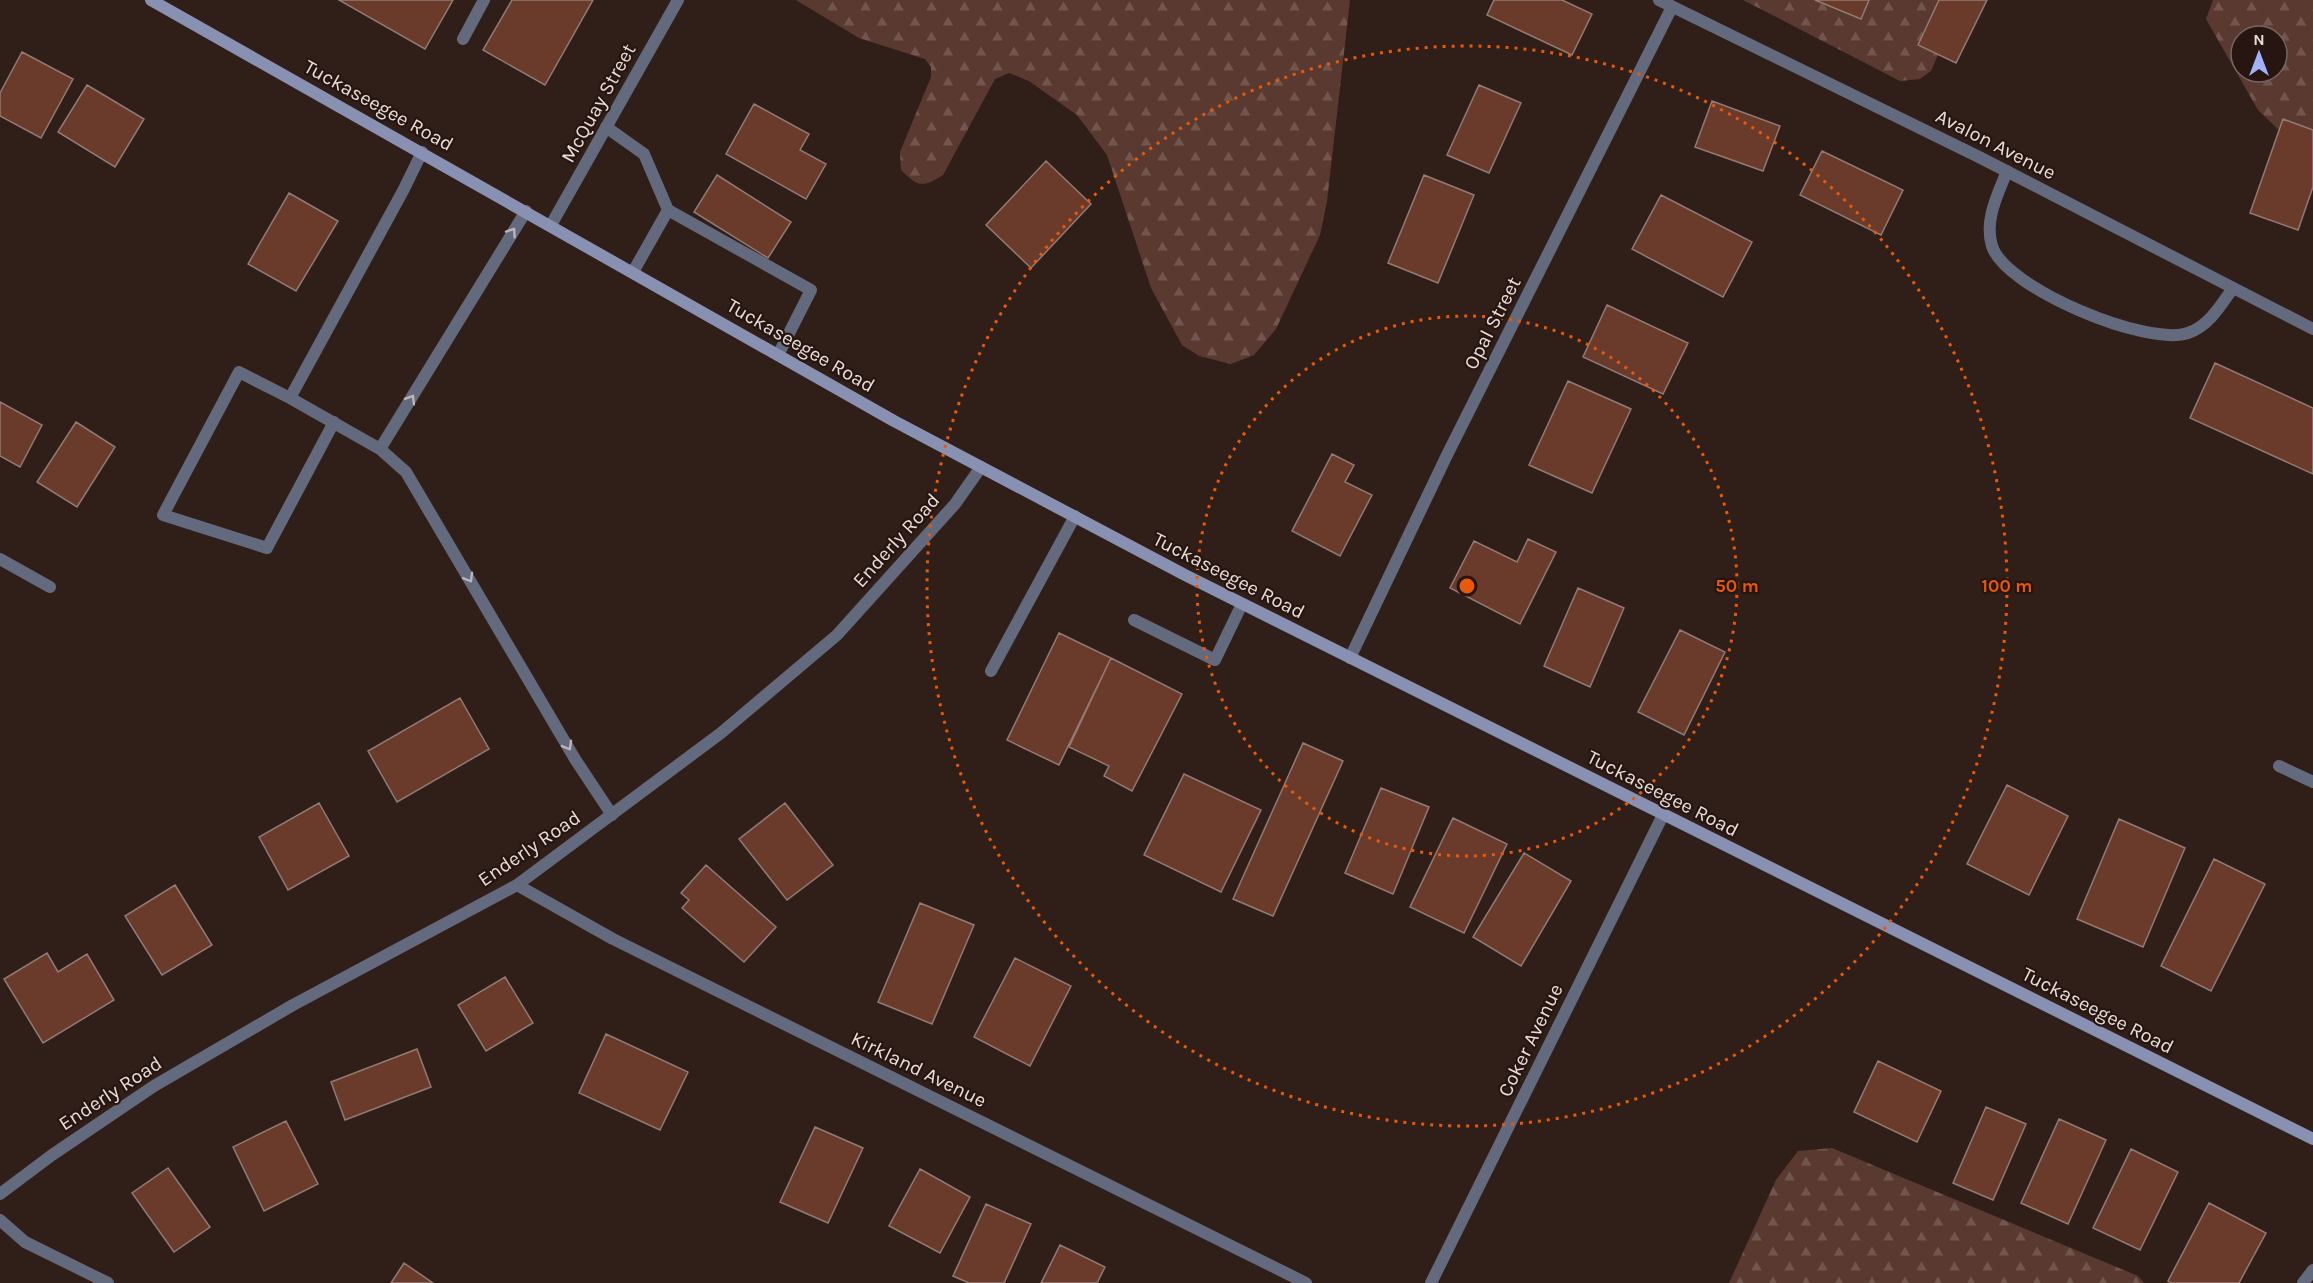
<svg xmlns="http://www.w3.org/2000/svg" width="2313" height="1283" font-family="Karla,sans-serif">
  <style>
    .forest { fill: url(#forest-firs); fill-rule: evenodd }
    .building { fill: #6a3a2b; stroke: #917b74; stroke-width: 1.5 }
    .lines { fill: none; stroke-linecap: round; stroke-linejoin: round }
    .lane { stroke: #646a7e; stroke-width: 12 }
    .street { stroke: #646a7e; stroke-width: 12 }
    .secondary { stroke: #8891b2; stroke-width: 12 }
    .oneway { stroke: #bab5b9 }
    .ring { fill: none; stroke: #e8590c; stroke-width: 3; stroke-dasharray: 3 6 }
    .labels { text-anchor: middle; stroke-width: 4.5; stroke-linejoin: round; paint-order: stroke }
    .street-label { font-size: 20px; fill: #e9ddd9; stroke: #261510 }
    .centre { fill: #e8590c; stroke: #261510; stroke-width: 3 }
    .ring-label { font-size: 18px; text-anchor: middle; font-weight: bold; fill: #e8590c; stroke: #261510; stroke-width: 4.5; stroke-linejoin: round; paint-order: stroke }
  </style>
  <defs>
    <pattern id="forest-firs" width="22" height="20" patternUnits="userSpaceOnUse" patternTransform="scale(1.5)"><rect width="22" height="20" fill="#5a3a30"/><path d="M5 1l3.5 6h-7zM16 11l3.5 6h-7z" fill="#72564d"/></pattern>
  </defs>
  <rect width="100%" height="100%" fill="#301f19"/>
  <path class="forest" d="M796 0H1350L1327 201 1320 235 1276 329 1254 355 1231 364 1199 356 1182 345 1151 288 1107 155 1077 115 1029 81 1009 73 995 79 943 175C923 188 918 187 901 170L900 152 931 77V67L925 59 859 38Z
    M1743 0H1961L1931 71 1920 79 1900 81Z
    M2213 0H2313V163L2258 110 2206 19ZM2241 36H2277V72H2241Z
    M1832 1148 2138 1276 2144 1283H1729L1776 1180 1798 1151Z"/>
  <path class="building" d="M339 0H453L425 49Z
    M512 0H593L545 85 483 50Z
    M1494 0H1562L1592 14 1572 55 1487 15Z
    M1815 0H1869L1861 19Z
    M1939 0H1987L1956 63 1918 45Z
    M22 52 73 79 41 138 0 116V93Z
    M87 85 144 119 115 167 58 132Z
    M1479 85 1521 103 1489 173 1447 155Z
    M1712 101 1780 126 1763 171 1695 147Z
    M754 104 809 134 800 150 826 164 806 199 726 154Z
    M2283 119 2313 130V187L2298 230 2250 213Z
    M1822 151 1903 190 1881 235 1800 195Z
    M1046 161 1091 204 1031 268 986 225Z
    M717 175 791 222 768 258 694 212Z
    M1424 175 1474 195 1438 283 1388 263Z
    M289 193 338 221 296 291 248 264Z
    M1661 195 1752 242 1723 297 1632 249Z
    M1607 305 1688 343 1663 394 1583 357Z
    M2215 363 2313 408V474L2190 418Z
    M1568 381 1631 409 1592 493 1529 465Z
    M0 402 42 425 20 467 0 456Z
    M76 422 115 447 77 507 37 482Z
    M1332 454 1354 465 1345 482 1372 495 1340 556 1292 531Z
    M1528 539 1556 552 1520 624 1450 588 1474 541 1517 562Z
    M1578 588 1624 608 1590 687 1544 666Z
    M1680 630 1725 652 1684 735 1638 712Z
    M1059 633 1111 658 1059 765 1007 740Z
    M1111 658 1182 694 1132 791 1104 776 1109 766 1069 747Z
    M460 698 489 749 397 802 368 751Z
    M1303 743 1343 761 1273 916 1233 899Z
    M1184 774 1261 810 1221 892 1144 855Z
    M2007 785 2068 816 2029 895 1967 864Z
    M1381 788 1429 807 1393 894 1345 873Z
    M319 803 349 856 288 890 259 837Z
    M785 803 833 865 787 900 739 839Z
    M1453 818 1507 844 1464 933 1410 907Z
    M2119 819 2185 848 2143 947 2077 919Z
    M1524 853 1571 881 1521 966 1473 937Z
    M2214 859 2265 884 2211 991 2161 966Z
    M706 865 776 927 744 962 682 908 689 900 681 893Z
    M175 885 212 945 162 975 125 916Z
    M920 903 974 925 932 1024 878 1002Z
    M47 953 58 972 87 954 114 1000 43 1043 4 979Z
    M1015 958 1071 986 1030 1066 974 1037Z
    M505 977 533 1023 486 1051 458 1005Z
    M606 1034 688 1072 660 1130 579 1093Z
    M417 1049 431 1087 345 1120 331 1082Z
    M1878 1061 1941 1091 1917 1142 1854 1112Z
    M1986 1107 2026 1124 1993 1200 1953 1183Z
    M2059 1119 2106 1140 2068 1224 2021 1203Z
    M286 1121 318 1184 264 1211 233 1147Z
    M815 1127 863 1148 828 1223 780 1202Z
    M2131 1149 2178 1172 2140 1250 2093 1228Z
    M168 1168 210 1227 174 1252 132 1193Z
    M920 1169 970 1197 940 1253 889 1226Z
    M2209 1203 2266 1233 2239 1283H2171L2168 1281Z
    M986 1204 1031 1224 1004 1283H969L953 1276Z
    M1060 1245 1105 1267 1097 1283H1041Z
    M404 1263 433 1283H391Z"/>
  <g class="lines">
    <path class="lane" d="M606 127 644 154 668 210
      M2007 171C1998 194 1984 220 1992 246 2005 288 2147 347 2188 333 2209 326 2221 305 2233 288
      M633 272 668 210 811 290 778 355
      M290 398 404 189 422 152
      M334 422 267 548 163 515 239 372 290 398 380 449 406 472 575 759 612 815
      M380 449 526 211
      M1134 620 1215 660 1242 604
      M991 671 1075 516
      M2279 766 2313 782"/>
    <path class="street" d="M1659 0 1979 157 2313 329
      M463 39 484 0
      M551 225 678 0
      M0 559 50 587
      M1350 658 1447 455 1672 7
      M517 885 613 939 1306 1283
      M0 1194 52 1155 154 1086 293 1005 517 885 721 733 837 635 955 504 981 467
      M0 1220 25 1242 108 1283
      M1431 1283 1663 815
      M2303 1283 2313 1270"/>
    <path class="secondary" d="M151 0 894 421 1185 575 2313 1139"/>
  </g>
  <defs><path id="oneway-chevron" d="M-2-3.5L2.5 0L-2 3.5" fill="none" stroke-width="1.6" stroke-linecap="round" stroke-linejoin="round" transform="scale(1.5)"/></defs>
  <g class="oneway">
    <use href="#oneway-chevron" transform="translate(512 232) rotate(-56)"/>
    <use href="#oneway-chevron" transform="translate(411 399) rotate(-59)"/>
    <use href="#oneway-chevron" transform="translate(469 578) rotate(60)"/>
    <use href="#oneway-chevron" transform="translate(568 746) rotate(60)"/>
  </g>
  <g class="ring">
    <circle cx="1467" cy="586" r="270"/>
    <circle cx="1467" cy="586" r="540"/>
  </g>
  <g class="labels">
    <g class="street-label">
      <text transform="translate(598 103) rotate(-61)" y="7">McQuay Street</text>
      <text transform="translate(379 105) rotate(29)" y="7">Tuckaseegee Road</text>
      <text transform="translate(1996 144) rotate(27)" y="7">Avalon Avenue</text>
      <text transform="translate(1492 323) rotate(-63)" y="7">Opal Street</text>
      <text transform="translate(801 345) rotate(30)" y="7">Tuckaseegee Road</text>
      <text transform="translate(896 540) rotate(-48)" y="7">Enderly Road</text>
      <text transform="translate(1229 575) rotate(27)" y="7">Tuckaseegee Road</text>
      <text transform="translate(1663 793) rotate(27)" y="7">Tuckaseegee Road</text>
      <text transform="translate(529 848) rotate(-34)" y="7">Enderly Road</text>
      <text transform="translate(2098 1010) rotate(27)" y="7">Tuckaseegee Road</text>
      <text transform="translate(1530 1040) rotate(-64)" y="7">Coker Avenue</text>
      <text transform="translate(919 1069) rotate(26)" y="7">Kirkland Avenue</text>
      <text transform="translate(110 1093) rotate(-33)" y="7">Enderly Road</text>
    </g>
  </g>
  <circle cx="1467" cy="586" r="9" class="centre"/>
  <g class="ring-label">
    <text x="1737" y="592">50 m</text>
    <text x="2007" y="592">100 m</text>
  </g>
  <g transform="translate(2259 54)"><circle r="28" fill="#261510" stroke="#746560" stroke-width="1.5"/>
  <path d="M0-4.5L10 22L0 15L-10 22Z" fill="#a0b3fd"/>
  <text y="-9" font-size="16" font-weight="bold" text-anchor="middle" fill="#e9ddd9">N</text>
  </g>
</svg>
